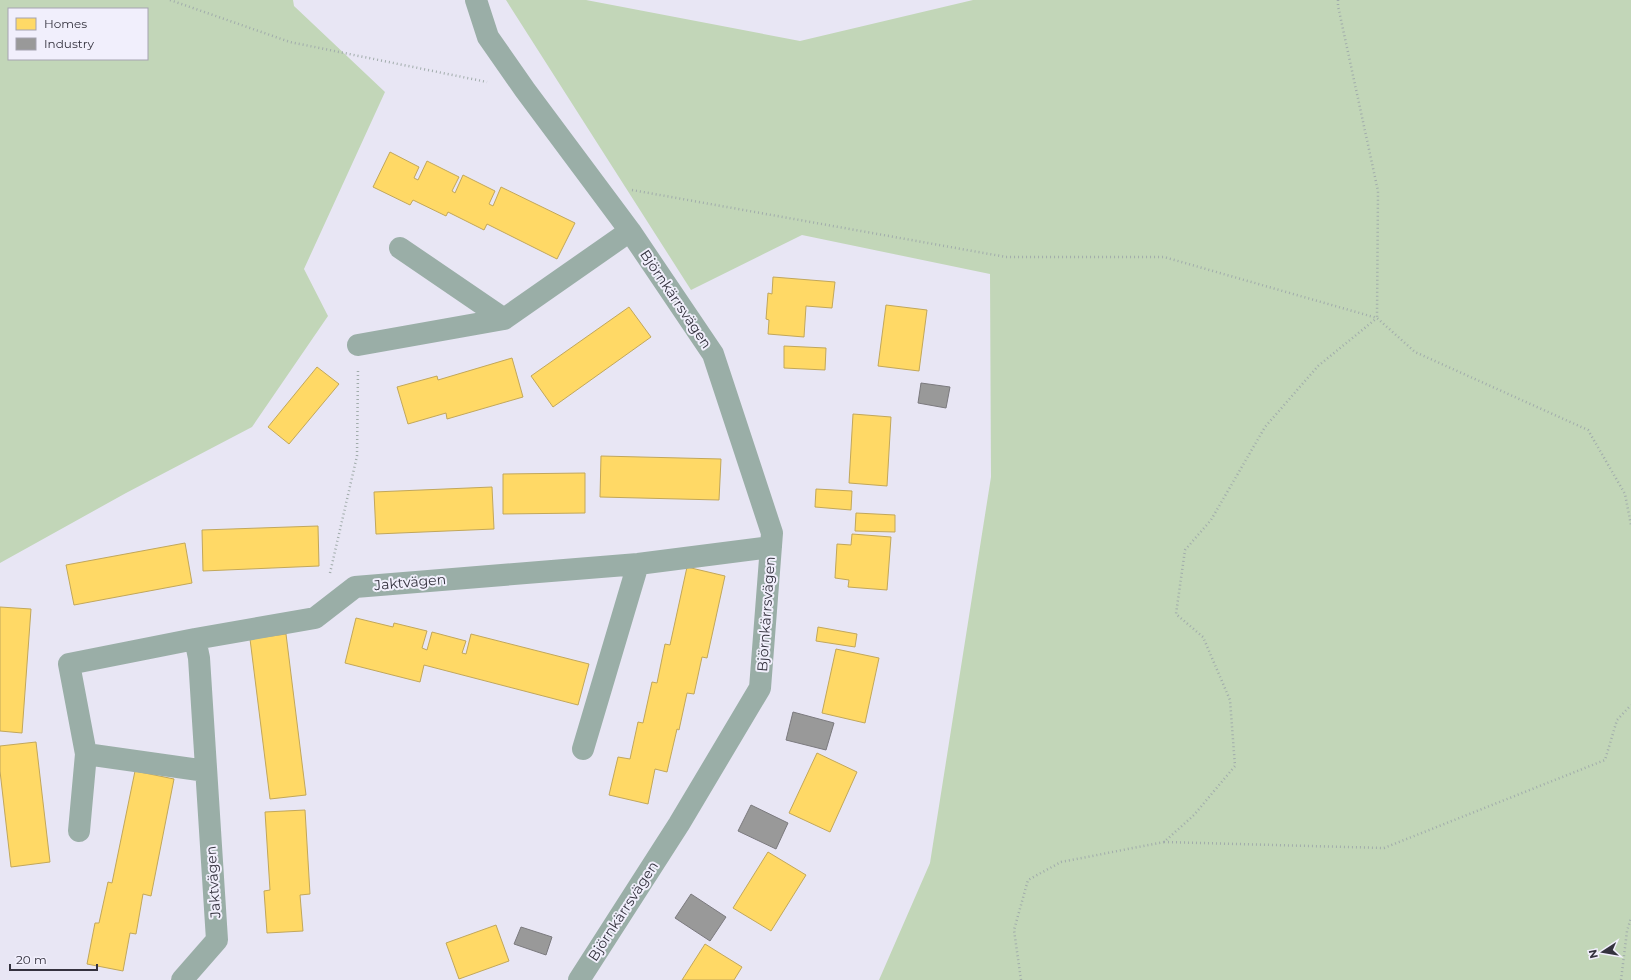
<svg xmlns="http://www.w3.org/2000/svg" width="1631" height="980" font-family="Montserrat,sans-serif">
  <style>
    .green { fill: #c2d6b8; fill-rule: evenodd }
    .homes { fill: #ffd966; stroke: #c2a75a }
    .industry { fill: #999; stroke: #7b7a7e }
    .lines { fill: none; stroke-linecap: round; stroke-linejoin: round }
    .path { stroke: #a1acab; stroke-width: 2.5; stroke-dasharray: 1 3; stroke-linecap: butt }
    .minor { stroke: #9aaea7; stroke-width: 22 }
    .labels { text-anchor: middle; stroke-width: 4; stroke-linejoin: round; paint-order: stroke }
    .street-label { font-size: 14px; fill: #34323e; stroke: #f1effc }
  </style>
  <rect width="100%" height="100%" fill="#e8e6f4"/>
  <path class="green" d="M0 0H293L294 6 385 92 304 269 328 316 252 427 126 493 0 563ZM9 9H147V59H9Z
    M506 0H586L800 41 973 0H1631V980H879L930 863 991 477 990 274 802 235 691 290Z"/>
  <path class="homes" d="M390 152 419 167 414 178 418 180 427 161 459 177 452 191 455 193 463 175 495 191 489 204 493 206 501 187 575 223 557 259 487 224 484 230 448 212 446 216 413 200 410 205 373 187Z
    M773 277 835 282 832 308 806 306 804 337 768 334 769 320 766 319 768 293 772 294Z
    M886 305 927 310 919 371 878 366Z
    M629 307 651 337 553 407 531 376Z
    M784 346 826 348 825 370 784 368Z
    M512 358 523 397 447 419 446 413 408 424 397 387 437 376 438 380Z
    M317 367 339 384 289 444 268 427Z
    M853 414 891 417 887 486 849 483Z
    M601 456 721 459 719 500 600 497Z
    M585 473V513L503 514V474Z
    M492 487 494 529 376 534 374 492Z
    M816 489 852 491 851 510 815 507Z
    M856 513 895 515V532L855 531Z
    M318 526 319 566 203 571 202 530Z
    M852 534 891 537 887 590 848 587 849 580 835 578 837 544 851 545Z
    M185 543 192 583 74 605 66 565Z
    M687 567 725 576 707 658 702 657 694 694 687 693 679 730 677 729 667 772 655 769 648 804 609 795 618 757 630 759 638 722 643 723 652 682 657 683 665 644 670 645Z
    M0 607 31 609 22 733 0 731Z
    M356 618 393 627 394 623 427 631 422 648 427 650 432 632 466 641 462 653 466 654 471 634 589 664 578 705 424 665 420 682 345 663Z
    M818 627 857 634 855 647 816 641Z
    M286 634 306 795 270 799 250 639Z
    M836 649 879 658 865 723 822 713Z
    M36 742 50 862 11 867 0 771V746Z
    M817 753 857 772 830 832 789 813Z
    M135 771 174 779 151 896 143 894 136 934 130 933 123 971 87 964 95 923H99L108 882 112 883Z
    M305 810 310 894 300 895 303 931 267 933 264 891 270 890 265 812Z
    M768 852 806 875 771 931 733 908Z
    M496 925 509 961 459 979 446 943Z
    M705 944 742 967 734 980H682Z"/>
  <path class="industry" d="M921 383 950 387 946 408 918 403Z
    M793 712 834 723 826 750 786 740Z
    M751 805 788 823 776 849 738 831Z
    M691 894 726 917 710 941 675 918Z
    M521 927 552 937 546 955 514 944Z"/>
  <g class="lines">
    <path class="path" d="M170 0 290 42 487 82
      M1338 0V6L1378 191 1377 318
      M632 190 1006 257H1164L1377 318 1415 352 1588 430 1625 494 1631 525
      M330 573 357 456 358 370
      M1164 842 1384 848 1605 760 1617 720 1631 705
      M1021 980 1014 930 1028 880 1061 862 1164 842 1194 815 1235 766 1230 700 1203 637 1176 614 1185 550 1211 520 1265 427 1318 366 1377 318
      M1621 980 1627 931 1631 918"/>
    <path class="minor" d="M476 0 488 37 525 90 630 231 713 354 772 533 760 688 679 824 579 980
      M400 248 504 319
      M358 345 504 319 630 231
      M195 639 315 618 355 587 638 564 771 547
      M583 749 638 564
      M86 754 206 771
      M79 831 86 754 69 664 195 639 199 658 217 940 182 980"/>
  </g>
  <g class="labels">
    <g class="street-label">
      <text transform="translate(676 299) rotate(56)" y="5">Björnkärrsvägen</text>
      <text transform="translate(410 582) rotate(-5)" y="5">Jaktvägen</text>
      <text transform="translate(766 614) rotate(-86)" y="5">Björnkärrsvägen</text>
      <text transform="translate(213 882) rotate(-94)" y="5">Jaktvägen</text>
      <text transform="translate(623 911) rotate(-57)" y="5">Björnkärrsvägen</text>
    </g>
  </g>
  <rect x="8" y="8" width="140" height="52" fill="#f1effc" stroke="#a5a3b0"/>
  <rect x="16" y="18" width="20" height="12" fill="#ffd966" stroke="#a5a3b0"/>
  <text x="44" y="28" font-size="12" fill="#34323e">Homes</text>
  <rect x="16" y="38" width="20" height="12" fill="#999999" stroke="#a5a3b0"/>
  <text x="44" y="48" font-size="12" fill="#34323e">Industry</text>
  <g transform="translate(1603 952) rotate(258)" stroke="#f1effc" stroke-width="3" paint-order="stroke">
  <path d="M0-3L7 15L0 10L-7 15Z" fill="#34323e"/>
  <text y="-6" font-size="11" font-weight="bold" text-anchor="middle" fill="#34323e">N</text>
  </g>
  <path d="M10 964v6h87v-6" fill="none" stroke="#34323e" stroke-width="2"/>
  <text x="16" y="964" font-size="12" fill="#34323e" stroke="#f1effc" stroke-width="3" paint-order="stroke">20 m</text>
</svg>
